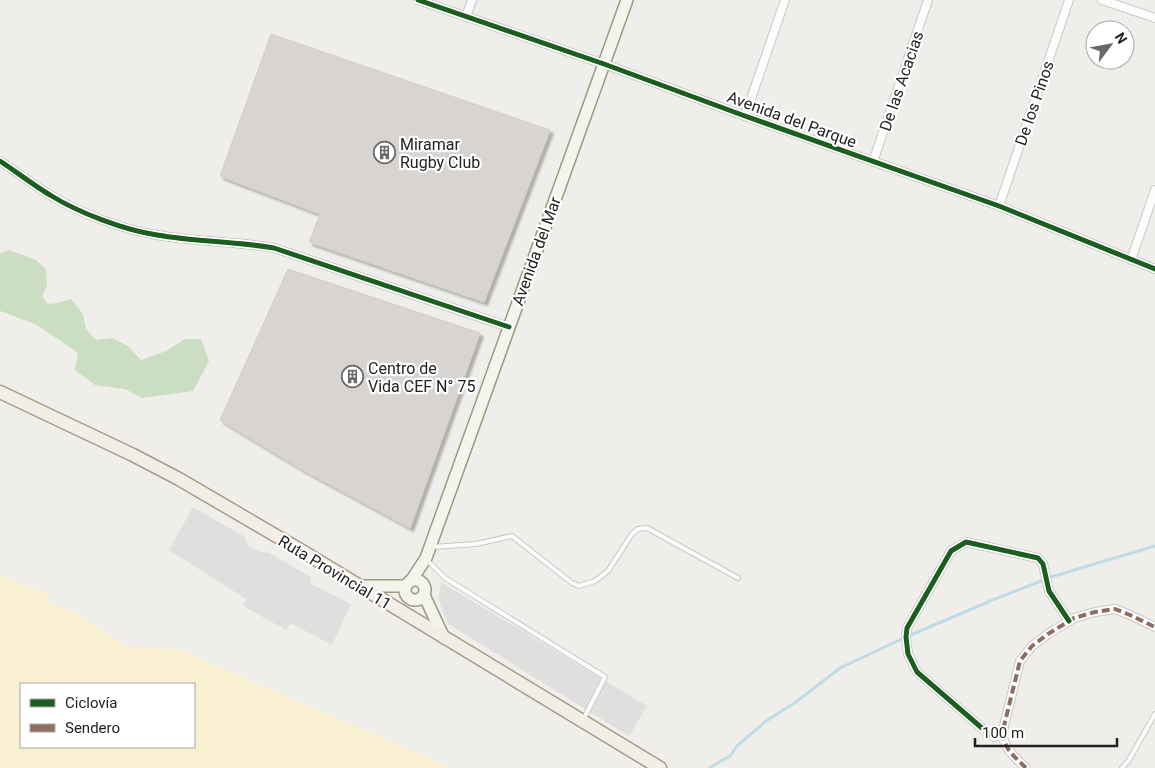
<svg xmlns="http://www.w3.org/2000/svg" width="1155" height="768" font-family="Roboto,sans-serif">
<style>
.forest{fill:#cbdec1}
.sand{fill:#f8f0d0;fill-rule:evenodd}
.parking{fill:#e0dfde}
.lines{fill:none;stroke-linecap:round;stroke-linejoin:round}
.stream{stroke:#bfdbe3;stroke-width:3}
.building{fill:#d7d4d2;stroke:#d3d0cc;filter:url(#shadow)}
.service-casing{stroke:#c9c8c7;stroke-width:6}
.minor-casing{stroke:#c9c8c7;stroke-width:10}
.secondary-casing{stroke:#999a82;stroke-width:14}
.primary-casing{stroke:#a79c86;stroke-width:15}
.service{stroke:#fdfcfc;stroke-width:4}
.minor{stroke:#fdfcfc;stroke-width:8}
.secondary{stroke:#f4f4ed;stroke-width:11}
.primary{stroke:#f3ede7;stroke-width:12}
.quiet{stroke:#8d6e63;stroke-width:4;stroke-dasharray:8 4;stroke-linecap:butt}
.cycleway-casing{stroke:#fff;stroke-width:8}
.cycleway{stroke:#1b5e20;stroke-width:5}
.labels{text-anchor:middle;stroke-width:4.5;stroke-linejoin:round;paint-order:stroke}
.street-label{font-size:16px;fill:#222;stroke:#fff}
.poi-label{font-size:16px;fill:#222;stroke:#fff;text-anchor:start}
</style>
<defs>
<filter id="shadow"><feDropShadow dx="3.5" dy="3.5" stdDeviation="1" flood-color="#0004"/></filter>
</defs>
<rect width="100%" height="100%" fill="#f0eeeb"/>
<polygon class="forest" points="9,250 36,260 46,269 47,285 42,296 48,304 58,303 71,299 83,314 86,329 96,340 112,338 128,346 141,360 166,351 185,339 201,339 209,361 193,391 142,398 125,389 95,385 75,370 78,353 61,341 35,324 0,311 0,254"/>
<path class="sand" d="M0,575L49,595L47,602L73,612L128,647L180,650L452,768H0ZM21,684H194V747H21Z"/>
<g class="parking">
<polygon points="193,507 245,537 247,545 262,553 268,552 310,577 311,584 351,604 332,645 290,623 286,630 243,606 246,599 169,550"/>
<polygon points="441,582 647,706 629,736 448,624 438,599"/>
</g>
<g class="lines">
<g class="stream">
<polyline points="1051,577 1155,546"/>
<polyline points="709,768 730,756 737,746 766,721 796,702 840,668 906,637 995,599 1041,581"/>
</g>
</g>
<g class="building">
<polygon points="271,34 550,130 484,302 309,242 320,214 220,176"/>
<polygon points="288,269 480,333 410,528 301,469 220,420"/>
</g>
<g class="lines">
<defs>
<g id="service">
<polyline points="432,547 476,544 512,536 572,583 579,586 595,581 608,571 632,534 638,529 647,528 738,578"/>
<polyline points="426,559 445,578 605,677 583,720"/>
<polyline points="1122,768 1129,760 1155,714"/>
</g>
<g id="minor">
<polyline points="418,0 604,64 745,116 999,206 1155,269"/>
<polyline points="1102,0 1155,18"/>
<polyline points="466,17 472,0"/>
<polyline points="745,116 785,0"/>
<path d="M0,161C17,172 33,185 50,195C79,213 124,230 157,235C196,242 235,241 274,248L509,327"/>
<polyline points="873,162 928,0"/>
<polyline points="999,206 1069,0"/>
<polyline points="1131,260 1155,190"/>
<polyline points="1002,734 994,737 983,729 917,672 908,654 906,637 907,628 951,551 966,542 1038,558 1043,564 1049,591 1069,621"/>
<path d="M1026,768C1014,756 1006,751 1002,734L1020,661L1032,646L1048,634L1074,618L1095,612L1115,609L1130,615L1155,627"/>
</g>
<g id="secondary">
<circle cx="415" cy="590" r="10"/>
<polyline points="411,581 426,558 627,0"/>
<polyline points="358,586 406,586"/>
<polyline points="424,595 444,638"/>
</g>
<polyline id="primary" points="0,392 133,455 179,479 302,551 660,768"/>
</defs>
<use href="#service" class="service-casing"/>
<use href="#minor" class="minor-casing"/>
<use href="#secondary" class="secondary-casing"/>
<use href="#primary" class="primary-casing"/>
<use href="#service" class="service"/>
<use href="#minor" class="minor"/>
<use href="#secondary" class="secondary"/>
<use href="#primary" class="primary"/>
<path class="quiet" d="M1026,768C1014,756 1006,751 1002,734L1020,661L1032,646L1048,634L1074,618L1095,612L1115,609L1130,615L1155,627"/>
<defs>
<g id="cycleway">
<polyline points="418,0 604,64 745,116 999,206 1155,269"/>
<path d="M0,161C17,172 33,185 50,195C79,213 124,230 157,235C196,242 235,241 274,248L509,327"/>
<polyline points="1002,734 994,737 983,729 917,672 908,654 906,637 907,628 951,551 966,542 1038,558 1043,564 1049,591 1069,621"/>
</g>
</defs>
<use href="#cycleway" class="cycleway-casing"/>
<use href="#cycleway" class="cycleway"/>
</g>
<defs>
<symbol id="building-ring" viewBox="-11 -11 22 22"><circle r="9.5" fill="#fff" stroke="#6a6968" stroke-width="1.5"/><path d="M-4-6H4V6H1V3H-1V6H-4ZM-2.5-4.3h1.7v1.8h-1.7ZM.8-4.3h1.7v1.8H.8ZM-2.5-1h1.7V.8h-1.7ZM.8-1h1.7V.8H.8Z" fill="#6a6968"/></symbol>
</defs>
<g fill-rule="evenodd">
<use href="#building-ring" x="372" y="140" width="25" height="25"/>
<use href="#building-ring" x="340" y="364" width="25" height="25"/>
</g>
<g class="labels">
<g class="street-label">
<text transform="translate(901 81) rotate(-71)" y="6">De las Acacias</text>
<text transform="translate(1034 103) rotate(-71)" y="6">De los Pinos</text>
<text transform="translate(792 119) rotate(20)" y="6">Avenida del Parque</text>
<text transform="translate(536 251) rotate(-70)" y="6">Avenida del Mar</text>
<text transform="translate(335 572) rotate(31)" y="6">Ruta Provincial 11</text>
</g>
<g class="poi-label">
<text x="400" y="150">Miramar<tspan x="400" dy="18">Rugby Club</tspan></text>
<text x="368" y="374">Centro de<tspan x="368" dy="18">Vida CEF N° 75</tspan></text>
</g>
</g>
<rect x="20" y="683" width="175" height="65" fill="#ffffff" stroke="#a7a7a7"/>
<rect x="30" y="699" width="25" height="8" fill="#1b5e20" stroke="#a7a7a7"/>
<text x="65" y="708" font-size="15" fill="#222222">Ciclovía</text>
<rect x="30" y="724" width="25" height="8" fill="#8d6e63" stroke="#a7a7a7"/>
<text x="65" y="733" font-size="15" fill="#222222">Sendero</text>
<g transform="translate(1110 45) rotate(58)"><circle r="24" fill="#ffffff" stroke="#a7a7a7"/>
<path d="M0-4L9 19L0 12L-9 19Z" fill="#6a6968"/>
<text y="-8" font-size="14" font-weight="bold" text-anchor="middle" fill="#222222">N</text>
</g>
<path d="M975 738v8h142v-8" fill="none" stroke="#222222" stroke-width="2.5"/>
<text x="982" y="738" font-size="15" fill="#222222" stroke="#ffffff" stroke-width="4" paint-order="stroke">100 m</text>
</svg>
